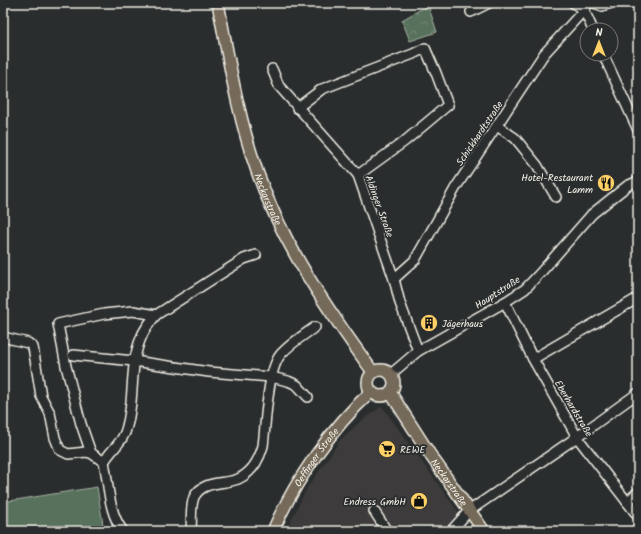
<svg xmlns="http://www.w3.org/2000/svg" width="641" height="534" font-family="Kalam,sans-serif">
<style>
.built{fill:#3e3a3a}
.forest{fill:url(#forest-crowns);stroke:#a6b1a2}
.garden{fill:#59715d;stroke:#a6b1a2}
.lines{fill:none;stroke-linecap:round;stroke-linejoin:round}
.minor-casing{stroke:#f4f1e8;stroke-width:12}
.major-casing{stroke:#f4f1e8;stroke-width:14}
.minor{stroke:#2a2d2e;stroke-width:9}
.major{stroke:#746a5a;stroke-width:11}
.labels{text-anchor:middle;stroke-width:3.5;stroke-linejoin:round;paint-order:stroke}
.street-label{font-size:10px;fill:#f4f1e8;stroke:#2a2d2e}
.poi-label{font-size:10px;fill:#f4f1e8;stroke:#2a2d2e;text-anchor:end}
</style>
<defs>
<pattern id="forest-crowns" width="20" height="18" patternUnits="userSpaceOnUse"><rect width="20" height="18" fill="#59715d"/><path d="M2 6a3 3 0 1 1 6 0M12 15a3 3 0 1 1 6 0" fill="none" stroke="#718674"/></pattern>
</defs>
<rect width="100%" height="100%" fill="#2a2d2e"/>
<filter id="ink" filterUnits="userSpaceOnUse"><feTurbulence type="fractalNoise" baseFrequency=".025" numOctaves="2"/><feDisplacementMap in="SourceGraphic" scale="8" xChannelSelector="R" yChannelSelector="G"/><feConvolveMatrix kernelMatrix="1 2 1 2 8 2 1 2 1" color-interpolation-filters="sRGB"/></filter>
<g filter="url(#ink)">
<polygon class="built" points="382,406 466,523 458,531 286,531 307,488 341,439 360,422"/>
<polygon class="forest" points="428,5 437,32 410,41 402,20"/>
<polygon class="garden" points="97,487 104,531 3,531 3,502"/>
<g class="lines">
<defs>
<g id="minor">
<polyline points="573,3 584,10 593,30"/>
<polyline points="594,3 602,6 611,3"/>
<polyline points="471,12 489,3"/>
<polyline points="603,54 638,130"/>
<polyline points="272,69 279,86 358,175 394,279 400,303 418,351"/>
<polyline points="297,108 322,89 413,54 425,48 436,73 448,105 405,141 358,175"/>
<polyline points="497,126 515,138 537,165 556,197"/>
<polyline points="394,279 415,260 456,187 544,54 584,10 588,3"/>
<polyline points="505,302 533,359 577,437 638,516"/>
<path d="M3,337L28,343L33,347L41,396L50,413L55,438L60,450L68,454L86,452L91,453L104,462C109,485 108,512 123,531"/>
<polyline points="73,355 134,361 209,372 271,377 288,381 297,385 308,397"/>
<polyline points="533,359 638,298"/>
<polyline points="391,374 418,351 505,302 525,289 542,271 592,214 627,186 638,181"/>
<polyline points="91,453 81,424 66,366 58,324 104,314 133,311 156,315"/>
<path d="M104,462C111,449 124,442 127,426C135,398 129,366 141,338C144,329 150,322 156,315L244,259L256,255"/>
<polyline points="627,502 638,492"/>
<polyline points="374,511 387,531"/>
<path d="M191,531C192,521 190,507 194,497C203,480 223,485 238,479C252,473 259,460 263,446C266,423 267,370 281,354C291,343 304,335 315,327"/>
<polyline points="451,531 469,511 577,437 638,393"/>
</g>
<g id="major">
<path id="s1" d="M218,3C229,61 238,118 258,174C284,247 328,310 373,372"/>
<circle cx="381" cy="383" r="13"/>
<path id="s2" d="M390,392L431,456L484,531"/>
<path id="s3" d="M273,531C294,482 332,427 371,392"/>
</g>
</defs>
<use href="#minor" class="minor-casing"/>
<use href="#major" class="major-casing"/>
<use href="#minor" class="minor"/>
<use href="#major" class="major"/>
</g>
</g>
<defs>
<symbol id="restaurant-disc" viewBox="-11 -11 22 22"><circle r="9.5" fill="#ffd166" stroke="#2a2d2e"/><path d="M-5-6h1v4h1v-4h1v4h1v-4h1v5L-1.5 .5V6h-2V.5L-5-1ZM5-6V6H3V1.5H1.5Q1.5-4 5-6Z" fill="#111"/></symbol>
<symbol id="building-disc" viewBox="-11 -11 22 22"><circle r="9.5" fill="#ffd166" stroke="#2a2d2e"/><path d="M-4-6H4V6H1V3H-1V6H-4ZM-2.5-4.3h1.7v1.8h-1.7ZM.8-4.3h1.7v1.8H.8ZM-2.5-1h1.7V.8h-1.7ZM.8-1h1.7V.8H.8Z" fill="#111"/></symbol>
<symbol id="supermarket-disc" viewBox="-11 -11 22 22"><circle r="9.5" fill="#ffd166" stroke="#2a2d2e"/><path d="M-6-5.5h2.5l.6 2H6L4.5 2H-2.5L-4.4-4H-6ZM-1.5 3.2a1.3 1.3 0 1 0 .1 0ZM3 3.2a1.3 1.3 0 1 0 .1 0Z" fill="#111"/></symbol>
<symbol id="shop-disc" viewBox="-11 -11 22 22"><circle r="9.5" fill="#ffd166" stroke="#2a2d2e"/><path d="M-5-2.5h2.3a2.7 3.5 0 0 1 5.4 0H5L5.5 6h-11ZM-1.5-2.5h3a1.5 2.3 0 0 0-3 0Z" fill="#111"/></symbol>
</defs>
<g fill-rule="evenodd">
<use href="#restaurant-disc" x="596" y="173" width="20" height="20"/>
<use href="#building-disc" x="419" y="313" width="20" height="20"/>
<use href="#supermarket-disc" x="377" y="439" width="20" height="20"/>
<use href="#shop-disc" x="409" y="491" width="20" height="20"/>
</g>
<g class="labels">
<g class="street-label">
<text transform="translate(479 133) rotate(-56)" y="4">Schickhardtstraße</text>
<text dy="4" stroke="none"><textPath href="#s1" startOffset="203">Neckarstraße</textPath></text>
<text transform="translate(380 206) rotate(70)" y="4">Aldinger Straße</text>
<text transform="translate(497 292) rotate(-33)" y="4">Hauptstraße</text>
<text transform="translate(574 408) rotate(59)" y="4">Eberhardstraße</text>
<text dy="4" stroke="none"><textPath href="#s3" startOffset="86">Oeffinger Straße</textPath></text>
<text dy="4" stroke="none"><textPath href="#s2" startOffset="108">Neckarstraße</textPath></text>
</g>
<g class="poi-label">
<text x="593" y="181">Hotel-Restaurant<tspan x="593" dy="12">Lamm</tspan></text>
<text x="442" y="327" text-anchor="start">Jägerhaus</text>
<text x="400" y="453" text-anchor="start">REWE</text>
<text x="406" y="505">Endress GmbH</text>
</g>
</g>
<rect width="641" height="534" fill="none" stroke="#2a2d2e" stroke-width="16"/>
<rect x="8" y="8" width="625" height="518" fill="none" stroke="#f4f1e8" stroke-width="1.5" filter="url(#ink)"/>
<g transform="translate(599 42)"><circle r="19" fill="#2a2d2e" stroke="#7b7b78"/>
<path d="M0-3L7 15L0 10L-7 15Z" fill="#ffd166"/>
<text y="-6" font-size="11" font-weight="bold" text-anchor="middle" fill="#f4f1e8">N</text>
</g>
</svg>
